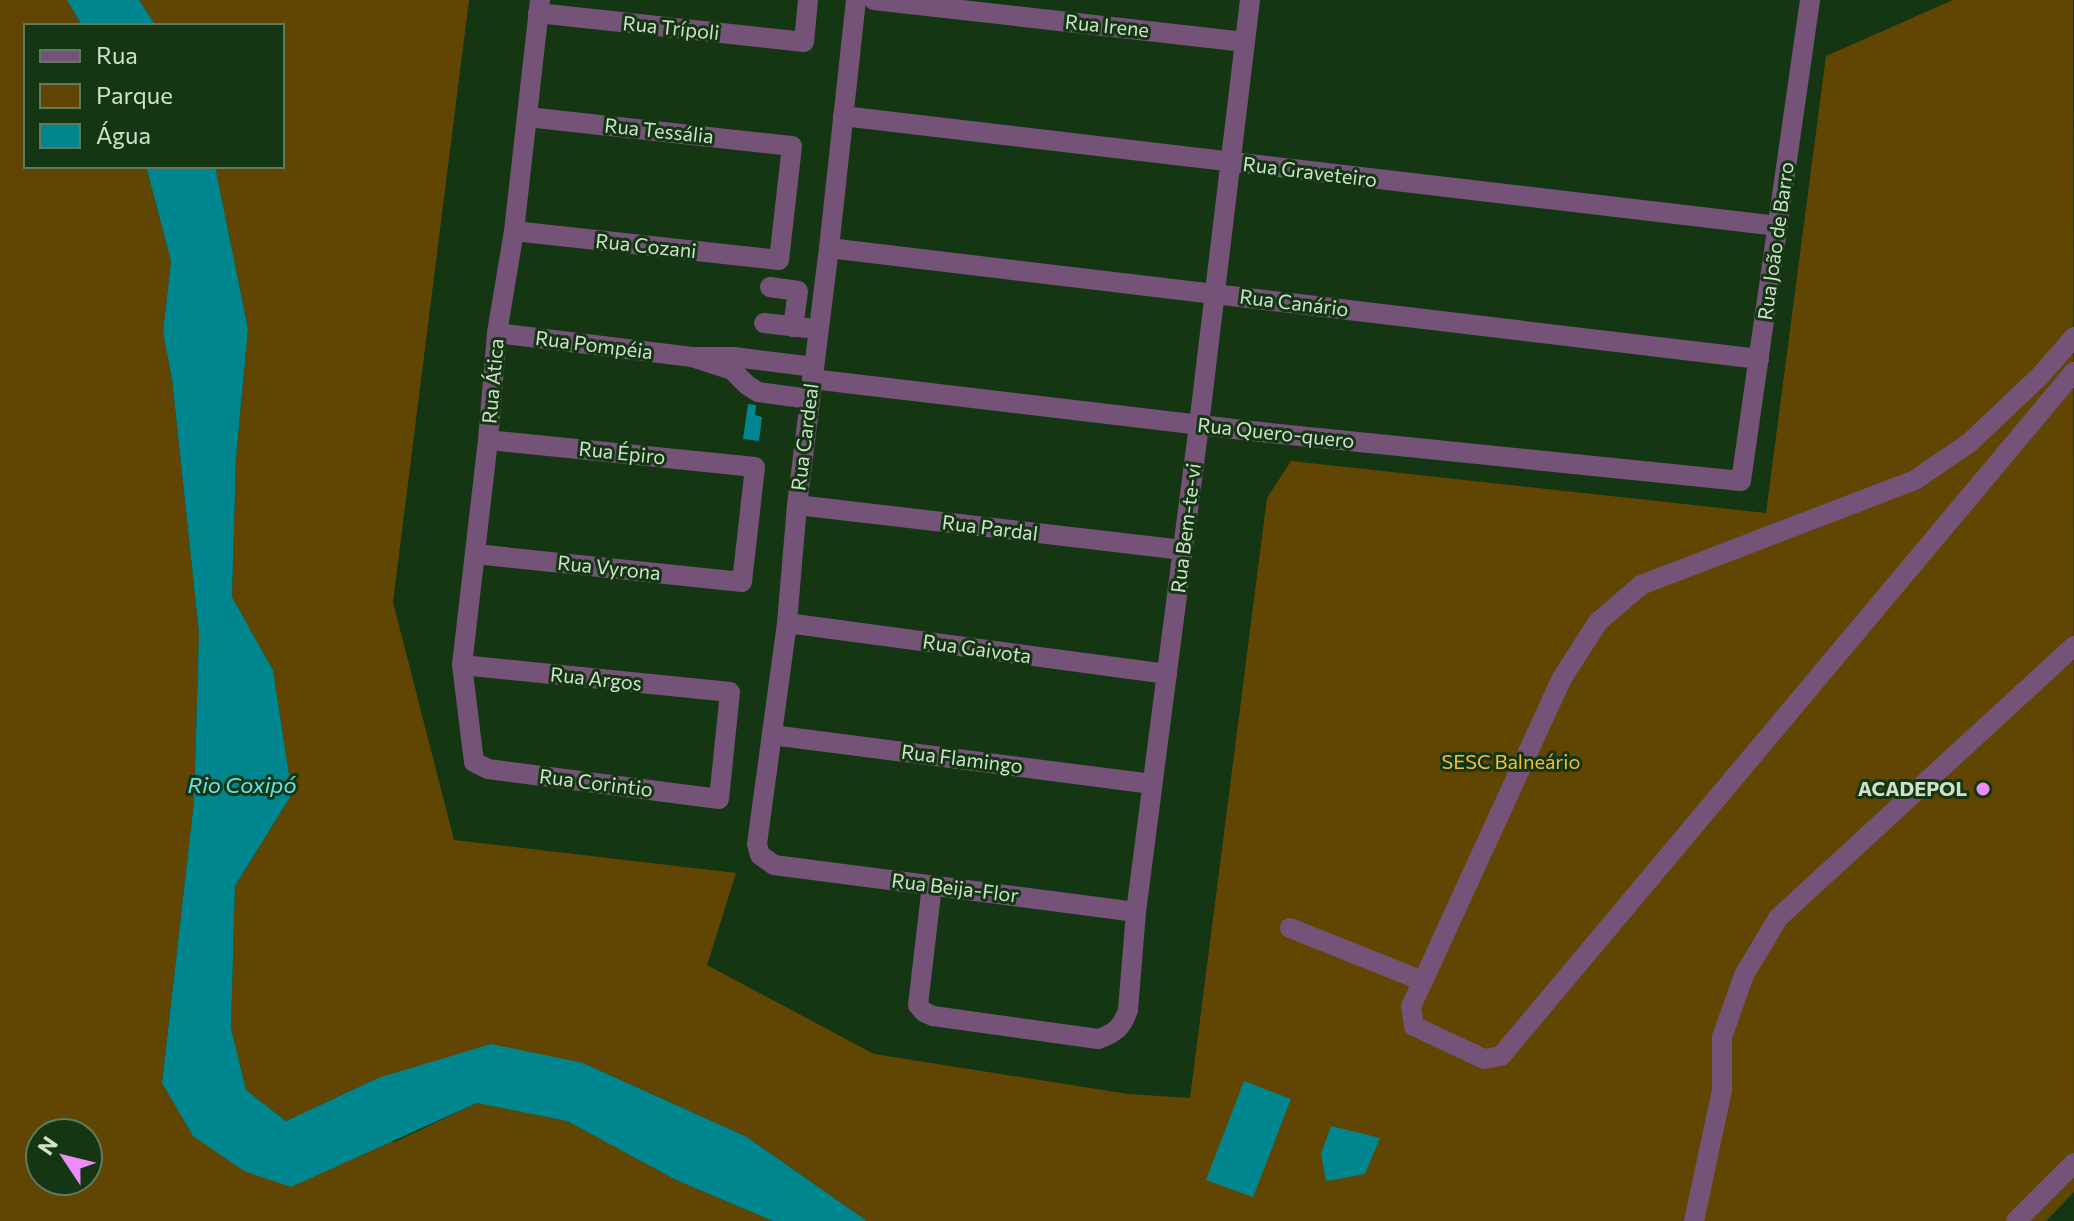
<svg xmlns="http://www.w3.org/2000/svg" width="2074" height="1221" font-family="Commissioner,sans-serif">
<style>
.green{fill:#614603;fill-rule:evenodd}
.water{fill:#00868f}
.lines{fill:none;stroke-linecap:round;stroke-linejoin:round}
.minor{stroke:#755379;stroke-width:20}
.poi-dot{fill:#ed8cf9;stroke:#153613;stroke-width:3}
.labels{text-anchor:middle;stroke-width:6;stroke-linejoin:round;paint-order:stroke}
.street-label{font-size:20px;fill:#cde1cb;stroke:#153613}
.park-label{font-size:20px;fill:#f6bc39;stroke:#153613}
.poi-label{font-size:20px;font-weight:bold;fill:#cde1cb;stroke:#153613;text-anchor:end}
.water-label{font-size:22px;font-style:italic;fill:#62e5f0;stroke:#153613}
</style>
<rect width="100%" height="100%" fill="#153613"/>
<g class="green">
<path d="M0,0H67L82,26H26V166H146L171,261L163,332L172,379L199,633L194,801L162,1083L193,1136L395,1142L477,1103L567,1121L676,1180L773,1221H0ZM40,1133H88V1181H40Z"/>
<polygon points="139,0 469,0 393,602 454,840 736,873 707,965 874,1054 1128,1094 1190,1098 1267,498 1291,461 1766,513 1826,56 1953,0 2073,0 2074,1192 2046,1221 867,1221 747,1137 583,1063 378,1078 286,1121 246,1090 231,1028 235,886 292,794 273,670 232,597 236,458 248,329 215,166 282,166 282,26 156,26"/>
</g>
<g class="water">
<polygon points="67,0 139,0 156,26 82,26"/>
<polygon points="146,166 215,166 248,329 236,458 232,597 273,670 292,794 235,886 231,1028 246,1090 286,1121 378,1078 491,1044 583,1063 747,1137 867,1221 773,1221 676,1180 567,1121 477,1103 291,1187 244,1171 193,1136 162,1083 194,801 199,633 172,379 163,332 171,261"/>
<polygon points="748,404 756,405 755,415 762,417 759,441 743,439"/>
<polygon points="1244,1081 1291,1099 1253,1197 1206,1180"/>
<polygon points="1331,1126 1380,1138 1365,1174 1326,1181 1321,1154"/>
</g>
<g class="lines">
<g class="minor">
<polyline points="856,0 829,248 797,505 787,623 757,844 760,855 774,865 1136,912"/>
<polyline points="874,0 1245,42"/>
<polyline points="538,13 804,42 808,0"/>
<polyline points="843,116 1778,226"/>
<polyline points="514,231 779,260 792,146 527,117"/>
<polyline points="829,248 1759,359"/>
<polyline points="770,287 798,291 793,327"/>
<polyline points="764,323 807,328"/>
<polyline points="497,333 692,357"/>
<polyline points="2074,337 2040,376 1969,443 1915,480 1641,585 1598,622 1562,678 1423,981 1411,1006 1414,1026 1484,1059 1501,1056 2074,372"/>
<polyline points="812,379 1251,431 1741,481 1810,0"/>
<polyline points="810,399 758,392 747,385 732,370 692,357 734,357 814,367"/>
<polyline points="797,505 1183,550"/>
<polyline points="475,554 742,582 755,467 488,440"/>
<polyline points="787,623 1167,674"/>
<polyline points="462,665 730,692 719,799 488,769 474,762 462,665 488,440 497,333 514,231 540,0"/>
<polyline points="772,735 1152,784"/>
<path d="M932,885L918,1005L924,1012L933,1016L1098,1039C1116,1033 1122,1027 1128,1010L1136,912L1199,425L1250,0"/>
<polyline points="1290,928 1423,981"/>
<polyline points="1694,1221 1722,1090 1722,1037 1744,975 1778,918 2074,646"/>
<polyline points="2016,1221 2074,1163"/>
</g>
</g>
<circle class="poi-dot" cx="1983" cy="789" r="8"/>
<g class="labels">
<g class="street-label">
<text transform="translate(1107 26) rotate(6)" y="7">Rua Irene</text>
<text transform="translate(671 28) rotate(6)" y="7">Rua Trípoli</text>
<text transform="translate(659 131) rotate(6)" y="7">Rua Tessália</text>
<text transform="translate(1310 172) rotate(7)" y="7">Rua Graveteiro</text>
<text transform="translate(1776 241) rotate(-82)" y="7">Rua João de Barro</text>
<text transform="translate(646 246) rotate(6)" y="7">Rua Cozani</text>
<text transform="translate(1294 303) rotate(7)" y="7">Rua Canário</text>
<text transform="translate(594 345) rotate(7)" y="7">Rua Pompéia</text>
<text transform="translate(493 381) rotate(-85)" y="7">Rua Ática</text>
<text transform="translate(1276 433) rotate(6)" y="7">Rua Quero-quero</text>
<text transform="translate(805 437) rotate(-83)" y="7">Rua Cardeal</text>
<text transform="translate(622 453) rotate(6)" y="7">Rua Épiro</text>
<text transform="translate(990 528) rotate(7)" y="7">Rua Pardal</text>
<text transform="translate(1186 528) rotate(-83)" y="7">Rua Bem-te-vi</text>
<text transform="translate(609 568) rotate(6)" y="7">Rua Vyrona</text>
<text transform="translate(977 649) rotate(8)" y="7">Rua Gaivota</text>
<text transform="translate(596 679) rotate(6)" y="7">Rua Argos</text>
<text transform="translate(962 759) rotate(7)" y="7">Rua Flamingo</text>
<text transform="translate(596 783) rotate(7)" y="7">Rua Corintio</text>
<text transform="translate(955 888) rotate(7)" y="7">Rua Beija-Flor</text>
</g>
<g class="park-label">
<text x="1511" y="769">SESC Balneário</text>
</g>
<g class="poi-label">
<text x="1967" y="796">ACADEPOL</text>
</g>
<g class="water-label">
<text x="242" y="793">Rio Coxipó</text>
</g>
</g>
<rect x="24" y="24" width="260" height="144" fill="#153613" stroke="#5f7a5d" stroke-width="2"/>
<rect x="40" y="50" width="40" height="12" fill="#755379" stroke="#5f7a5d" stroke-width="2"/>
<text x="96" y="64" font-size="24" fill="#cde1cb">Rua</text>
<rect x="40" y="84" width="40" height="24" fill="#614603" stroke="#5f7a5d" stroke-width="2"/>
<text x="96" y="104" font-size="24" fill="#cde1cb">Parque</text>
<rect x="40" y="124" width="40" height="24" fill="#00868f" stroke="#5f7a5d" stroke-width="2"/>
<text x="96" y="144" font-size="24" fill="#cde1cb">Água</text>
<g transform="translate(64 1157) rotate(305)"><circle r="38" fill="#153613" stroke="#5f7a5d" stroke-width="2"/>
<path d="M0-6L14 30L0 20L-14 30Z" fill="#ed8cf9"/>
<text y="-12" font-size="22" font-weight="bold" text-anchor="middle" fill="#cde1cb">N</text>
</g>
</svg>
